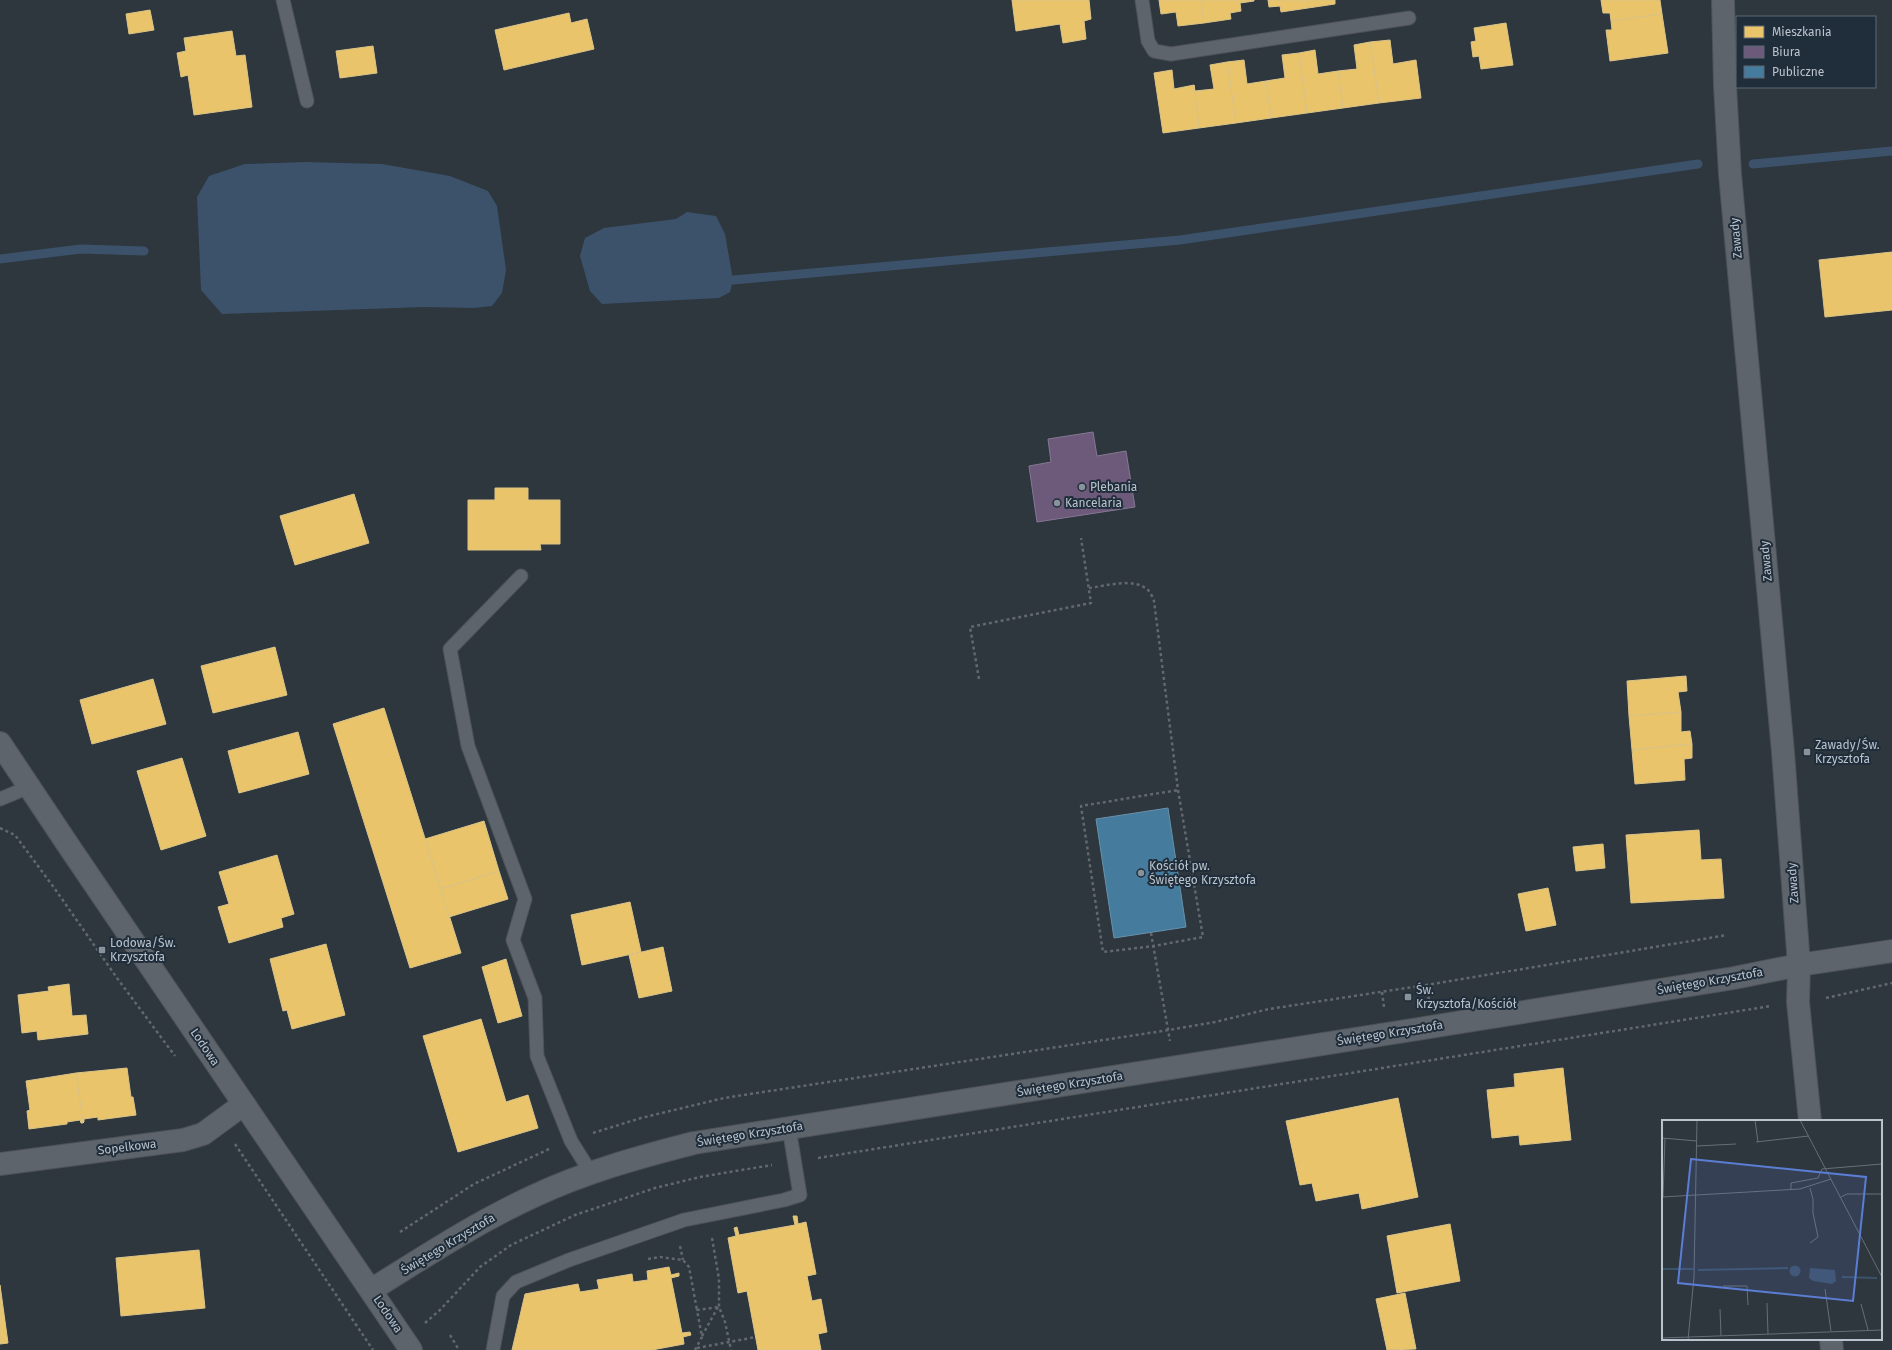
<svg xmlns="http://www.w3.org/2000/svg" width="1892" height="1350" font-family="'Fira Sans',sans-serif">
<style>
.water{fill:#3c526a}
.homes{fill:#e9c46a;stroke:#dbc488}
.offices{fill:#6d597a;stroke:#847993}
.public{fill:#457b9d;stroke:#6891ab}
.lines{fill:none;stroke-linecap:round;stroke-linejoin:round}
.stream{stroke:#3c526a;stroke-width:9}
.service-casing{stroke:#4c5258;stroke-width:15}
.minor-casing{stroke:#4c5258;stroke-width:24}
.tertiary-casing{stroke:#4c5258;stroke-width:24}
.path{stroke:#61686e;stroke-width:2.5;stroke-dasharray:3 3;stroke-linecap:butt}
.service{stroke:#5e646b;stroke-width:13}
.minor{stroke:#5e646b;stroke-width:22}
.tertiary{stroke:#5e646b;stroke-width:22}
.poi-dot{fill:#88929b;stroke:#202d3a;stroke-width:1.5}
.labels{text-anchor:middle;stroke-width:4;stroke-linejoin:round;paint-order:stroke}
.street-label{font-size:12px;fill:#b9c3cd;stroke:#202d3a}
.poi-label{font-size:12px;fill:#b9c3cd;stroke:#202d3a;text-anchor:start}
.inset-river{fill:none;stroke:#3c526a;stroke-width:2}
.inset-road{fill:none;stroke:#666e77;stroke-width:1}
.view{fill:#5b7dd4;fill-opacity:0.15;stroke:#5b7dd4;stroke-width:2}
.inset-edge{fill:none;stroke:#b9c3cd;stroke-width:2}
</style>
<rect width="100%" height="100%" fill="#2e363e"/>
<g class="water">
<polygon points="305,162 382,164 450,176 488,191 497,206 506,270 502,293 492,306 474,308 425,307 222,314 201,290 197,197 209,176 245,164"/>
<polygon points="687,212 716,216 725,234 733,280 730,292 719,298 602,304 590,291 580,256 585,238 604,228 676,219"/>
</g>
<g class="homes">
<polygon points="1012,0 1089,0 1091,19 1084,21 1086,39 1063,43 1060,24 1016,31"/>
<polygon points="1159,0 1201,0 1204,23 1178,26 1176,12 1161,14"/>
<polygon points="1201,0 1254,0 1254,1 1240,3 1241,11 1230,13 1231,19 1204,23"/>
<polygon points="1268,0 1307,0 1308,8 1281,12 1280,6 1269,7"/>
<polygon points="1307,0 1335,0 1335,4 1308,8"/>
<polygon points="1601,0 1660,0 1662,14 1611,21 1610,13 1603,13"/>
<polygon points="150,10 154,30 129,34 126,14"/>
<polygon points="569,13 571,23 587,19 594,49 504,70 495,30"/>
<polygon points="1662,14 1668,53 1610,61 1606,30 1612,30 1611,21"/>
<polygon points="1506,23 1513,65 1481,69 1479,56 1473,57 1471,42 1476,41 1474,28"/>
<polygon points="232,31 236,56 245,55 252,107 194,115 188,75 181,77 177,53 186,51 184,38"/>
<polygon points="1390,40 1393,64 1416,60 1421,98 1379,103 1370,42"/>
<polygon points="1370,42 1379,103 1343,108 1338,71 1357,69 1354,45"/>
<polygon points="373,46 377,73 340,78 336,51"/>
<polygon points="1315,50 1318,74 1338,71 1343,108 1307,113 1299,53"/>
<polygon points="1299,53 1307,113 1271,118 1266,81 1285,78 1282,55"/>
<polygon points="1244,60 1247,84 1266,81 1271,118 1236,123 1227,62"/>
<polygon points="1227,62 1236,123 1199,128 1194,85 1195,91 1214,89 1210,65"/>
<polygon points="1172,70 1174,89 1194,85 1199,128 1163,133 1154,73"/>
<polygon points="1892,252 1892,310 1825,317 1819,260"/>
<polygon points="495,488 528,488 528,500 560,500 560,544 540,544 541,550 468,550 468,500 495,500"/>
<polygon points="354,494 369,543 295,565 280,516"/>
<polygon points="275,647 287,695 213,713 201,666"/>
<polygon points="1686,676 1687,691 1678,692 1681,712 1629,716 1627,681"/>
<polygon points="153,679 166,724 92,744 80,700"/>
<polygon points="384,708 461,953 410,968 333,724"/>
<polygon points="1681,712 1681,732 1690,731 1692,744 1632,750 1629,716"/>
<polygon points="298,732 309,774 239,793 228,751"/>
<polygon points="1692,744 1692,758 1684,759 1685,780 1635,784 1632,750"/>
<polygon points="182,758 206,836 161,850 137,771"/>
<polygon points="484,821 499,871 441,889 425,839"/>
<polygon points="1699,830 1701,860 1721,859 1724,898 1631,903 1626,835"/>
<polygon points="1603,844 1605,868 1576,871 1573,847"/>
<polygon points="277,855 294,914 281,918 283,927 229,943 218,907 229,904 219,872"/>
<polygon points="499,871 508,899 449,917 441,889"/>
<polygon points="1548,888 1556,925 1526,931 1518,894"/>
<polygon points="630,902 641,952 582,965 571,915"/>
<polygon points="326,944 345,1015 292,1029 287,1010 283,1011 270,959"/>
<polygon points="663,947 672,991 639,998 629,955"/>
<polygon points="506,959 522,1016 498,1023 482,967"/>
<polygon points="69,984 72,1016 86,1015 88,1034 38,1040 37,1031 22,1033 18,995 49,991 48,987"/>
<polygon points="481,1019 506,1102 528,1095 538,1128 458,1152 423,1036"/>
<polygon points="127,1068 131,1097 133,1097 136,1115 98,1120 98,1117 84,1119 84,1122 83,1123 76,1073"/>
<polygon points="1563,1068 1571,1140 1520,1145 1519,1135 1492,1138 1487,1090 1515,1087 1514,1074"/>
<polygon points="76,1073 83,1123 81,1123 80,1120 67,1122 67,1124 29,1129 27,1111 30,1110 26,1081"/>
<polygon points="1398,1098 1418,1197 1362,1209 1359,1193 1316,1201 1312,1183 1300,1185 1286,1121"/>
<polygon points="793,1216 797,1216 798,1224 806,1222 816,1274 807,1276 812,1301 821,1299 827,1332 818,1334 821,1350 758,1350 747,1291 738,1293 728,1238 736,1236 734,1228 737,1227 739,1235 795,1225"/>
<polygon points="1450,1224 1460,1281 1397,1293 1387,1236"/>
<polygon points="199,1250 205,1308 121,1316 116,1258"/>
<polygon points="669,1267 671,1275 679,1273 679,1276 671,1278 682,1333 690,1332 691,1335 683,1337 684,1344 652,1350 512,1350 525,1294 578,1284 580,1292 599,1289 597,1280 632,1274 633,1282 648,1280 647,1271"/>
<polygon points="0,1285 8,1343 0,1344"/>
<polygon points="1405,1293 1416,1349 1387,1350 1376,1299"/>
</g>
<polygon class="offices" points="1093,432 1097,456 1126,451 1135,507 1037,522 1029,466 1051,462 1048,439"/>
<polygon class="public" points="1168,808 1186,927 1114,938 1096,819"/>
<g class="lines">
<g class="stream">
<polyline points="1753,164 1892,151"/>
<polyline points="0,259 81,249 144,251"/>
<polyline points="733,280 1180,240 1698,164"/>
</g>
<defs>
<g id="service">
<polyline points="283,0 307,101"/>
<polyline points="1142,0 1148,41 1154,51 1171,54 1409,18"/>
<polyline points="521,576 450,649 468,746 525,899 513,940 535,998 537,1056 571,1141 591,1173"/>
<polyline points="0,799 29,787"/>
<polyline points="493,1350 503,1296 516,1282 569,1260 684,1220 784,1200 800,1195 789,1128"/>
</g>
<g id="minor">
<polyline points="1723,0 1725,86 1730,174 1783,752 1799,965 1798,1002 1810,1121"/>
<polyline points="0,1164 183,1140 203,1134 244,1104"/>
<path d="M371,1290C424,1257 477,1222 534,1196C585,1172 639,1157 694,1143L1418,1029L1734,978L1799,965L1892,951"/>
<polyline points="1831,1339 1832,1350"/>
</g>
<polyline id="tertiary" points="0,743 70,848 411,1350"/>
</defs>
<use href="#service" class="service-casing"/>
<use href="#minor" class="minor-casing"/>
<use href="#tertiary" class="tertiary-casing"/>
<g class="path">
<path d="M1089,588C1106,586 1134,577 1148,590C1151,593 1153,598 1154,601L1178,790"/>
<polyline points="979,679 970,627 1091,603 1081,538"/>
<polygon points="1178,790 1203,937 1154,946 1103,952 1081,806"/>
<polyline points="0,828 15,835 55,889 117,978 175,1056"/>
<polyline points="1151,933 1170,1041"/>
<polyline points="1426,985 1429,1000"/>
<polyline points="1382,992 1384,1007"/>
<polyline points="1826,998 1892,983"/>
<polyline points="593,1133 641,1118 724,1098 1169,1030 1215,1022 1269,1009 1426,985 1727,935"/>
<polyline points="235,1144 373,1350"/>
<polyline points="818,1158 1771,1006"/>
<polyline points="400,1232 474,1184 549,1149"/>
<polyline points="712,1238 719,1279 719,1307 725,1322 731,1350"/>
<polyline points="680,1246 683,1260"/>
<polyline points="648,1259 660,1257 683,1260 689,1267 697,1310"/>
<polyline points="425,1323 440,1310 480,1267 511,1245 575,1215 655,1188 700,1177 772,1165"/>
<polyline points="450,1335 459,1350"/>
<polyline points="702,1336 718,1307"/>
<polyline points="697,1348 756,1337"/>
<polyline points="695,1350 702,1337 697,1310 719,1307"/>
</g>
<use href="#service" class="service"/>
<use href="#minor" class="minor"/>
<use href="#tertiary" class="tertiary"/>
</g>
<g class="poi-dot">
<circle cx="1082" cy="487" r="4"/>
<circle cx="1057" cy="503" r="4"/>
<rect x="1803" y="748" width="8" height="8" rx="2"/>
<circle cx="1141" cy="873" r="4"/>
<rect x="98" y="946" width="8" height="8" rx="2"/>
<rect x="1404" y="993" width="8" height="8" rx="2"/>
</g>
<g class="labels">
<g class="street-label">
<text transform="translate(1736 238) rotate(-95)" y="4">Zawady</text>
<text transform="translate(1766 561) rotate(-95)" y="4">Zawady</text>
<text transform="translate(1793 883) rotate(-94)" y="4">Zawady</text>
<text transform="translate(1710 981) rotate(-10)" y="4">Świętego Krzysztofa</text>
<text transform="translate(1390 1033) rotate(-9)" y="4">Świętego Krzysztofa</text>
<text transform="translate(205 1047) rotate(56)" y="4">Lodowa</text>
<text transform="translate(1070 1084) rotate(-9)" y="4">Świętego Krzysztofa</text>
<text transform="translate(750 1134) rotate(-9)" y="4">Świętego Krzysztofa</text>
<text transform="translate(127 1147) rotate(-7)" y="4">Sopelkowa</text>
<text transform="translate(448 1244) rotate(-31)" y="4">Świętego Krzysztofa</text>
<text transform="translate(388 1314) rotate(56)" y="4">Lodowa</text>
</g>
<g class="poi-label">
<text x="1090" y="491">Plebania</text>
<text x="1065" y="507">Kancelaria</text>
<text x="1815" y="749">Zawady/Św.<tspan x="1815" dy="14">Krzysztofa</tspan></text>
<text x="1149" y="870">Kościół pw.<tspan x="1149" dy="14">Świętego Krzysztofa</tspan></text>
<text x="110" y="947">Lodowa/Św.<tspan x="110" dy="14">Krzysztofa</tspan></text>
<text x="1416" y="994">Św.<tspan x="1416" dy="14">Krzysztofa/Kościół</tspan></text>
</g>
</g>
<g transform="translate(1662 1120)">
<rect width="220" height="220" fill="#2e363e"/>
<path d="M127.5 151a5.5 5.5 0 1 1 11 0a5.5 5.5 0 1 1-11 0ZM148,148L173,150L174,161L170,164L151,161L147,158Z" fill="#3c526a"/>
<path class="inset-river" d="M0,149H31M36,150L126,148M180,157L215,158"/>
<path class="inset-road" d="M93,0L96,22M138,0L220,157M0,18L35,21M94,22L147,16M35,26L74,24M148,68L151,79V93L156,117L148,123M129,70V63L156,58L160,49L220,44M0,77L138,69L169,59M1,77L3,18M179,77L185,74H220M61,166H85L86,185M163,169L169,211M105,183L106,214M199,184L206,210M58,189L59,216M0,218L220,210M26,220L32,157L35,0"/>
<path class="view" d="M29,39L204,57L191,181L16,163Z"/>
<rect width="220" height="220" class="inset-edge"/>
</g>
<rect x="1736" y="16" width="140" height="72" fill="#202d3a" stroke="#5d6975"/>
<rect x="1744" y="26" width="20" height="12" fill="#e9c46a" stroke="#5d6975"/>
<text x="1772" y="36" font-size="12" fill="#b9c3cd">Mieszkania</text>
<rect x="1744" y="46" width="20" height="12" fill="#6d597a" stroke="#5d6975"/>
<text x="1772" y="56" font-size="12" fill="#b9c3cd">Biura</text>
<rect x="1744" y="66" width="20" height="12" fill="#457b9d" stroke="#5d6975"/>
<text x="1772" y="76" font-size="12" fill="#b9c3cd">Publiczne</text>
</svg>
